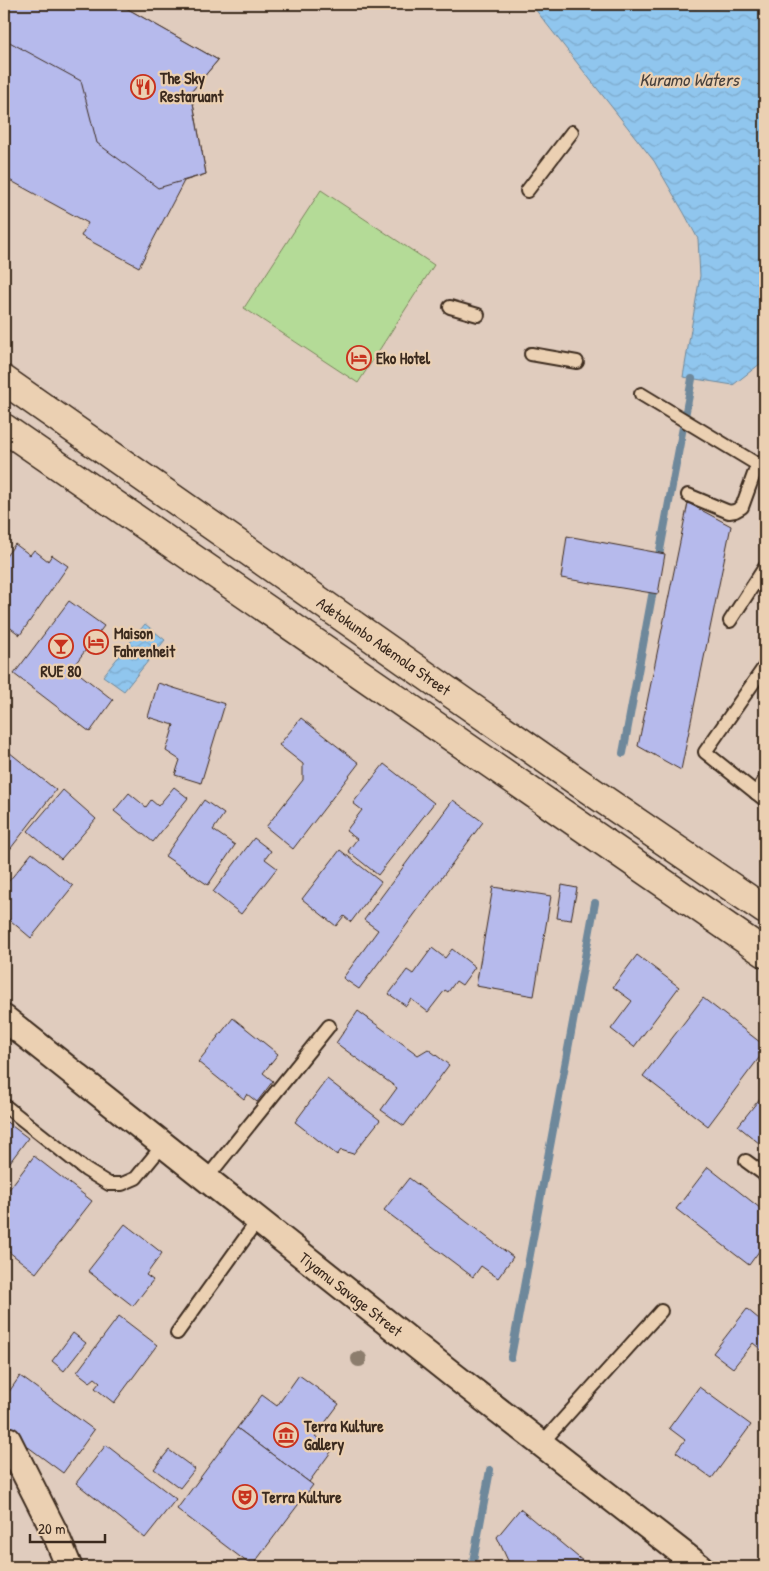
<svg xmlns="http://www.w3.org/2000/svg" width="769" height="1571" font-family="'Patrick Hand',sans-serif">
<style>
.garden{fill:#b4db97;stroke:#78825a}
.water{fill:url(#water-waves);stroke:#6e889b}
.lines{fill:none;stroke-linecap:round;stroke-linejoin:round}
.stream{stroke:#6e889b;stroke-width:8}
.building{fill:#b6baec;stroke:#3b2a1e}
.lane-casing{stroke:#3b2a1e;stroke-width:16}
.street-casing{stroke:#3b2a1e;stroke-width:29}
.secondary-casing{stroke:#3b2a1e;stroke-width:31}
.lane{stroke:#ebd0b2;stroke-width:12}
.street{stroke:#ebd0b2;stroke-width:25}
.secondary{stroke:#ebd0b2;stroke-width:28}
.tree{fill:#8c7d6d}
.labels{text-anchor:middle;stroke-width:4.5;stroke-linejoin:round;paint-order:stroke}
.poi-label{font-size:16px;font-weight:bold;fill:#3b2a1e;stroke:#ebd0b2;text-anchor:start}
.street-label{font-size:16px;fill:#3b2a1e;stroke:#ebd0b2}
.water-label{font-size:18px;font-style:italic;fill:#48413d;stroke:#ebd0b2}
</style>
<defs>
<pattern id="water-waves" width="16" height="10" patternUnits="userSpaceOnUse" patternTransform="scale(1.25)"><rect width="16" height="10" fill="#90c6ee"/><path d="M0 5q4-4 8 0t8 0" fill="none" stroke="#7daacc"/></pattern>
</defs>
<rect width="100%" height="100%" fill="#e0ccbe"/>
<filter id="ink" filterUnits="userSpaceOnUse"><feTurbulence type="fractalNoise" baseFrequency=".02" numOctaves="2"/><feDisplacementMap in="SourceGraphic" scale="10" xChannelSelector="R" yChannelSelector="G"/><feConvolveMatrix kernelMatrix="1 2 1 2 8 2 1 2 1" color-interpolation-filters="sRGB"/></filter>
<g filter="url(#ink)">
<polygon class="garden" points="321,190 434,265 358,383 244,308"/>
<g class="water">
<polygon points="531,4 765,4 765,360 733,385 683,377 700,276 698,239 684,213 654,161"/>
<polygon points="145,624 165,640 124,691 103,676"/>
</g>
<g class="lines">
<g class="stream">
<polyline points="658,561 692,379"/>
<polyline points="623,753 654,585"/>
<polyline points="511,1357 595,903"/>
<polyline points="472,1567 490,1470"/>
</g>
</g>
<g class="building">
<polygon points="4,4 119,4 218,60 191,92 206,174 184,181 139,267 81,236 88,223 4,177 4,142 6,138 4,137"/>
<polygon points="4,4 119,4 218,60 191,92 206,174 158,188 97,143 81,81 4,39"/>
<polygon points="688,503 731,526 681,770 638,746"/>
<polygon points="567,536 665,554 658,594 561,578"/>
<polygon points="15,544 30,555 34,550 48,561 52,555 68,566 20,635 4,623 4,559"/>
<polygon points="69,601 104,626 72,668 113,700 90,732 14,674"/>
<polygon points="158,683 225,704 201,783 175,775 180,760 166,751 174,725 148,717"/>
<polygon points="301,718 359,763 293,849 266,827 303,780 303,764 279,745"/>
<polygon points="4,748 56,790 4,857"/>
<polygon points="384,764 434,803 378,875 348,851 357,839 346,831 362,810 353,803"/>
<polygon points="174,787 188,798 153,842 114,811 129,793 146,807 151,800 158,806"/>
<polygon points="63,790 96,819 61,859 28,831"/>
<polygon points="204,800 224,814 213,830 235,845 208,885 165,856"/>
<polygon points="453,800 483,822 359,989 343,978 378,930 364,920"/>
<polygon points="254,838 271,851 265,859 277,868 241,914 213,892"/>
<polygon points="340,850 381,882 351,922 344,916 336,926 302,899"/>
<polygon points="32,853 73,886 31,938 4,915 4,887"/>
<polygon points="562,885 577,888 571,920 557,918"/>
<polygon points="493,887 551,896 534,996 476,986"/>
<polygon points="432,948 445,958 452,949 475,967 462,985 456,981 448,992 445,990 428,1012 411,999 406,1006 389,994 407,970 413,974"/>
<polygon points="637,955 679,987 634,1047 611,1029 632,1001 613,987"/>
<polygon points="703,998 765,1046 765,1050 708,1126 643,1076"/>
<polygon points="358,1011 418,1055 428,1049 449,1065 404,1126 381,1110 397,1088 336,1043"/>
<polygon points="233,1018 278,1054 263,1073 273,1081 257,1102 247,1094 244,1099 198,1062"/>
<polygon points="327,1079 380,1120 353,1154 341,1150 337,1155 295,1122"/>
<polygon points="765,1092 765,1148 738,1126"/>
<polygon points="4,1120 28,1138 4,1170"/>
<polygon points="34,1156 92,1201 36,1273 4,1248 4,1196"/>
<polygon points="708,1167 765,1212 765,1243 749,1265 676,1209"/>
<polygon points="409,1178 513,1257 498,1278 481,1266 473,1277 384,1210"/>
<polygon points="125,1224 162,1253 146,1275 153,1280 133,1306 88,1271"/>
<polygon points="747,1309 765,1324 765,1353 753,1343 733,1368 713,1353"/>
<polygon points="119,1316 157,1345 114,1403 95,1388 100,1382 95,1378 90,1382 77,1372"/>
<polygon points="73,1333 86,1343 64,1371 52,1361"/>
<polygon points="299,1375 339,1404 315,1436 333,1449 309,1482 237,1428 262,1395 277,1406"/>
<polygon points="20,1376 94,1430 63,1473 4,1429 4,1399"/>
<polygon points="699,1387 751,1425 712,1478 676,1452 685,1440 669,1428"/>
<polygon points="237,1428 313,1485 252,1566 177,1509"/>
<polygon points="106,1445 176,1499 145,1538 76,1483"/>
<polygon points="169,1450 195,1469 180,1488 154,1469"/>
<polygon points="520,1509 590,1567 508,1567 510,1565 497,1537"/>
</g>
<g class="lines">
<defs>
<g id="lane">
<polyline points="527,191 572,132"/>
<polyline points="450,307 478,315"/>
<polyline points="531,354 577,362"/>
<polyline points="641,394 765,469"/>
<polyline points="688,495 729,512 735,511 742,507 758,463"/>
<polyline points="730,621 765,567"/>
<polyline points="765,666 705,752 765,800"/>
<polyline points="756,793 765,779"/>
<polyline points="4,1105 86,1170 109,1184 122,1184 136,1178 163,1145"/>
<polyline points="746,1161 765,1175"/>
<polyline points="206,1179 329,1026"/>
<polyline points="177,1333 258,1220"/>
<polyline points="541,1444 661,1311"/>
</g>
<g id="street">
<polyline points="4,1018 453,1375 700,1567"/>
<polyline points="8,1440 55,1533 69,1567"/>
</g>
<g id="secondary">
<polyline points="4,380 578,782 765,910"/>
<polyline points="4,428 765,953"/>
</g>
</defs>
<use href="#lane" class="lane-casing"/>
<use href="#street" class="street-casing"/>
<use href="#secondary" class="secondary-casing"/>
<use href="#lane" class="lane"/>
<use href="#street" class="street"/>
<use href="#secondary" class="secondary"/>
</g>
<circle class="tree" cx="359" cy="1359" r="8"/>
</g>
<defs>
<symbol id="restaurant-ring" viewBox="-11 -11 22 22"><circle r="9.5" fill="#ebd0b2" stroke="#c8321e" stroke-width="1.5"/><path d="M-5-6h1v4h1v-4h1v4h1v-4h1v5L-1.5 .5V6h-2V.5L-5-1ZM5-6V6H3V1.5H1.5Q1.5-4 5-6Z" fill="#c8321e"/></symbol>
<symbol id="hotel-ring" viewBox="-11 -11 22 22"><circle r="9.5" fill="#ebd0b2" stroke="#c8321e" stroke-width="1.5"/><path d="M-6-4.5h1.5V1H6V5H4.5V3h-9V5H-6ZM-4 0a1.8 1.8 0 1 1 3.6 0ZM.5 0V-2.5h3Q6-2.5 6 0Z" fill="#c8321e"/></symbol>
<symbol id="bar-ring" viewBox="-11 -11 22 22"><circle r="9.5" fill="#ebd0b2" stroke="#c8321e" stroke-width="1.5"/><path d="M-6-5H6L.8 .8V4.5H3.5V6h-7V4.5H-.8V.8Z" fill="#c8321e"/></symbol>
<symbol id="museum-ring" viewBox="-11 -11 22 22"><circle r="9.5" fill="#ebd0b2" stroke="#c8321e" stroke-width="1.5"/><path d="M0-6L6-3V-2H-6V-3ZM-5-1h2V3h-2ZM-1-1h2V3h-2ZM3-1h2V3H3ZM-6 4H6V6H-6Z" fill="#c8321e"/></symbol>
<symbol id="theatre-ring" viewBox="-11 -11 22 22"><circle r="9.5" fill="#ebd0b2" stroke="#c8321e" stroke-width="1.5"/><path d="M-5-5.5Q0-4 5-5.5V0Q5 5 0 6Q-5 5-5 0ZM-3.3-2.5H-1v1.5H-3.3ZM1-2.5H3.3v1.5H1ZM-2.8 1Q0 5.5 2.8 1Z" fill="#c8321e"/></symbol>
</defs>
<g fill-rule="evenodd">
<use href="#restaurant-ring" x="129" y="73" width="28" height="28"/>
<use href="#hotel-ring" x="345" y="344" width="28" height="28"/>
<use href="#hotel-ring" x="82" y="628" width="28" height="28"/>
<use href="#bar-ring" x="47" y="632" width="28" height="28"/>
<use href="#museum-ring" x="272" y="1421" width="28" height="28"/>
<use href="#theatre-ring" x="231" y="1483" width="28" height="28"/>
</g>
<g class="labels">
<g class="poi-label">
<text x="160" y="84">The Sky<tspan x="160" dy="18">Restaruant</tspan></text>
<text x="376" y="364">Eko Hotel</text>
<text x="114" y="639">Maison<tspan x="114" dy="18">Fahrenheit</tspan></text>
<text x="61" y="677" text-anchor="middle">RUE 80</text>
<text x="304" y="1432">Terra Kulture<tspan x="304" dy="18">Gallery</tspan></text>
<text x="262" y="1503">Terra Kulture</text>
</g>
<g class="street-label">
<text transform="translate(384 646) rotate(35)" y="6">Adetokunbo Ademola Street</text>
<text transform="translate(351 1294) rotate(38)" y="6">Tiyamu Savage Street</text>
</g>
<g class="water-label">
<text x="689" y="86">Kuramo Waters</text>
</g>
</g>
<rect width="769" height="1571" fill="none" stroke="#ebd0b2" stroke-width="20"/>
<rect x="10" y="10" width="749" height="1551" fill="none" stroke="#3b2a1e" stroke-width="2" filter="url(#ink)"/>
<path d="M30 1534v8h75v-8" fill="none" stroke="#3b2a1e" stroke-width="2.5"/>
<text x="38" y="1534" font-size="15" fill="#3b2a1e" stroke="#ebd0b2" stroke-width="4" paint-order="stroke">20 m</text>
</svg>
